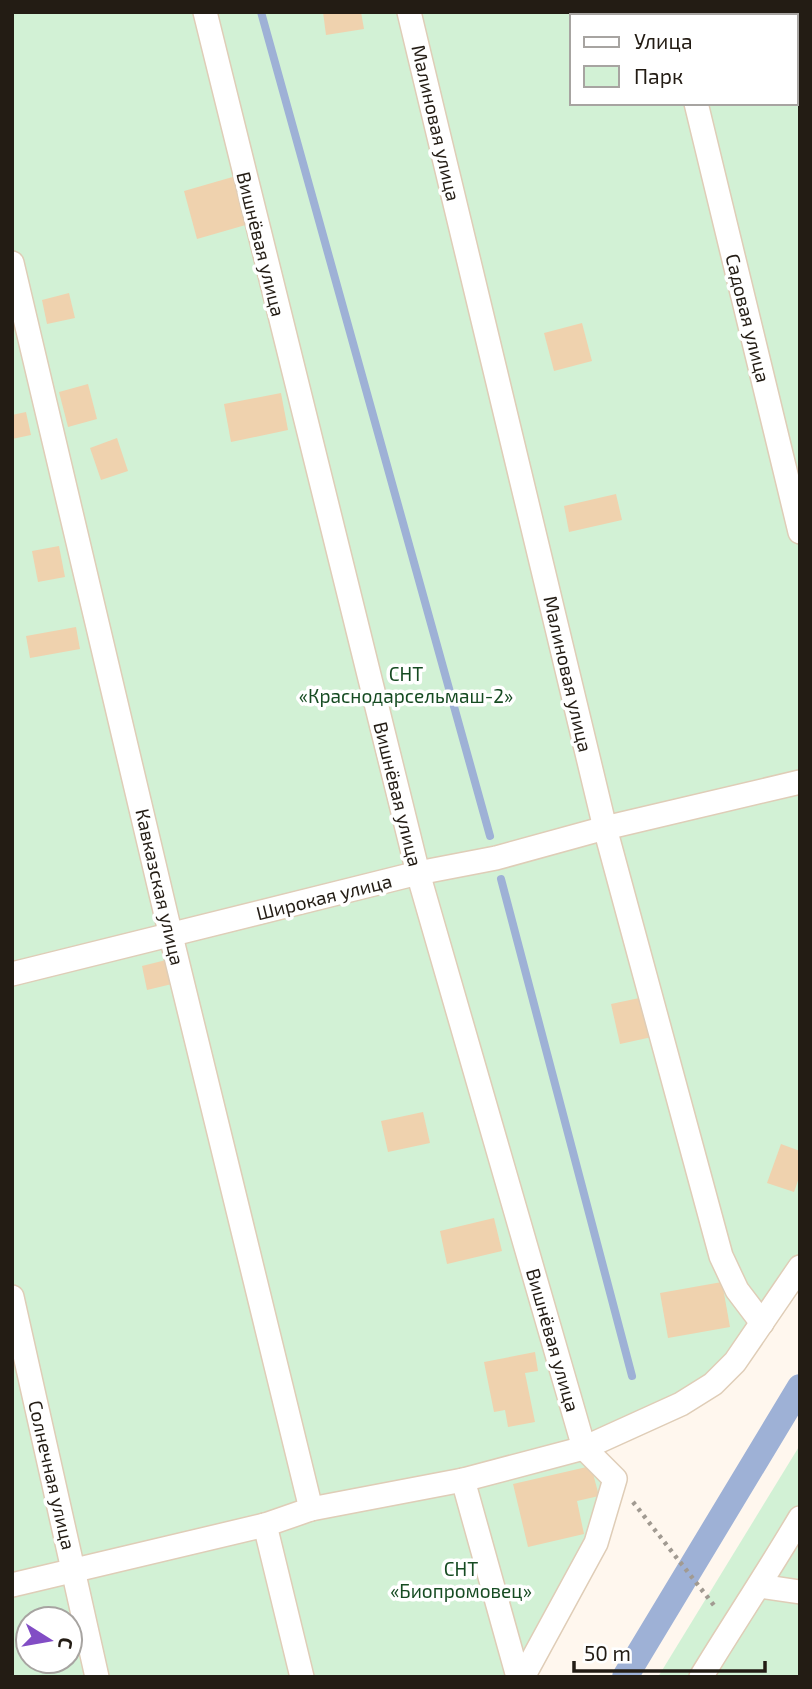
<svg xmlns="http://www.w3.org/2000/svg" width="812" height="1689" font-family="'Exo 2',sans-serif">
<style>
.green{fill:#d2f1d5;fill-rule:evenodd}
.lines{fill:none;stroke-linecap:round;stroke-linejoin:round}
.stream{stroke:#9eb1d6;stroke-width:8}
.canal{stroke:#9eb1d6;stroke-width:26}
.building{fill:#efd2ae}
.minor-casing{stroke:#dfcdb7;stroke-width:26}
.path{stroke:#a19a91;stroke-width:4.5;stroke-dasharray:3.5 5;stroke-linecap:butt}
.minor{stroke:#fff;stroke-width:23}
.labels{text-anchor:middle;stroke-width:7;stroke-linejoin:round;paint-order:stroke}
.street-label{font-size:19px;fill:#231c14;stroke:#fff}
.park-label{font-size:19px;fill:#164b22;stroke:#fff}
</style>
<rect width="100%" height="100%" fill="#fff7ee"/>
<g class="green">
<path d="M12,12H800V1267L735,1362L584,1448L615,1479L523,1677H12ZM572,16H796V103H572ZM28,1619H70V1661H28Z"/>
<polygon points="800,1445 800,1677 658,1677"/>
</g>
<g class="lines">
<g class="stream">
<polyline points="261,12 490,836"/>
<polyline points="501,879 632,1376"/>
</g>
<polyline class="canal" points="625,1677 800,1387"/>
</g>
<g class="building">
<polygon points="323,12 361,12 364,29 326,35"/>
<polygon points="243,174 256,222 197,239 184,191"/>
<polygon points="69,293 75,318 47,324 42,300"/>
<polygon points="582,323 592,361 554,371 544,333"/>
<polygon points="88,384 97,419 68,427 59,392"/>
<polygon points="281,393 288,430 231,442 224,404"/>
<polygon points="26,412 31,435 12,439 12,415"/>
<polygon points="117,438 128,471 101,480 90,448"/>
<polygon points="616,494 622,520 569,532 564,506"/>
<polygon points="59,546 65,577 38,582 32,551"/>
<polygon points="76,627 80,649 30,658 26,636"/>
<polygon points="166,960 172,984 147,990 142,966"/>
<polygon points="644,997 652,1037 620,1044 611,1004"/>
<polygon points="423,1112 430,1143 388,1152 381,1121"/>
<polygon points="781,1144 800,1151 800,1175 794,1192 767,1183"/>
<polygon points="494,1218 502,1251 447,1264 440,1231"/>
<polygon points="722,1282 730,1327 668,1338 660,1293"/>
<polygon points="535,1352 538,1371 525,1373 535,1422 508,1427 505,1410 494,1412 484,1362"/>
<polygon points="591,1466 599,1496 577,1501 584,1534 528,1547 513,1484"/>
</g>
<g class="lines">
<defs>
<g id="minor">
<polyline points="205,12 418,873 584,1448 615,1479 596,1543 523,1677"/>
<polyline points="409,12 605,828 721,1256 737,1290 762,1323"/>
<polyline points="674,12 674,16"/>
<polyline points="696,103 800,532"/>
<polyline points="12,263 171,936 311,1509"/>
<polyline points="12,974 418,873 496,858 605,828 800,782"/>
<polyline points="12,1297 97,1677"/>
<polyline points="463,1480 518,1677"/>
<polyline points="265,1525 302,1677"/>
<polyline points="12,1585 265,1525 311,1509 463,1480 584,1448 681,1404 713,1384 735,1362 800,1267"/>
<polyline points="760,1586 800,1592"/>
<path d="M701,1677C734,1623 768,1572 800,1518"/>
</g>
</defs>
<use href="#minor" class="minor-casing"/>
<polyline class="path" points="633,1502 716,1608"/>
<use href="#minor" class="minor"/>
</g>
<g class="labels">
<g class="street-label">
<text transform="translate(436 123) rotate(77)" y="7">Малиновая улица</text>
<text transform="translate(261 244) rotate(76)" y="7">Вишнёвая улица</text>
<text transform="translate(748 318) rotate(76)" y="7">Садовая улица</text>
<text transform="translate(568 674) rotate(77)" y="7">Малиновая улица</text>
<text transform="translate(398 794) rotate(76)" y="7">Вишнёвая улица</text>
<text transform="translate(160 887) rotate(77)" y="7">Кавказская улица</text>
<text transform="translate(324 897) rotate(-14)" y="7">Широкая улица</text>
<text transform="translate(553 1340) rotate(74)" y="7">Вишнёвая улица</text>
<text transform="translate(52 1475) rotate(77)" y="7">Солнечная улица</text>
</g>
<g class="park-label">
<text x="406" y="681">СНТ<tspan x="406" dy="22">«Краснодарсельмаш-2»</tspan></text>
<text x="461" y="1576">СНТ<tspan x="461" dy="22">«Биопромовец»</tspan></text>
</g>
</g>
<rect width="812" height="1689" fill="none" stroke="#231c14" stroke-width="28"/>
<rect x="570" y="14" width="228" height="91" fill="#ffffff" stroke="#a7a4a1" stroke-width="2"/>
<rect x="584" y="37" width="35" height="10" fill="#ffffff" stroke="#a7a4a1" stroke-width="2"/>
<text x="634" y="49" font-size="21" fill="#231c14">Улица</text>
<rect x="584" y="66" width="35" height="21" fill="#d2f1d5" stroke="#a7a4a1" stroke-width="2"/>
<text x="634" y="84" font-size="21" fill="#231c14">Парк</text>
<g transform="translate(49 1640) rotate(101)"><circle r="33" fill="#ffffff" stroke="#a7a4a1" stroke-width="2"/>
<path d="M0-5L12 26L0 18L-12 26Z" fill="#824dc5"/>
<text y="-10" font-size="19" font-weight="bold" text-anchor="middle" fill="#231c14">С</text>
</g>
<path d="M574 1661v10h191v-10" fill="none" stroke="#231c14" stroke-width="3.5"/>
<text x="584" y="1661" font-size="21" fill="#231c14" stroke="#ffffff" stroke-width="5" paint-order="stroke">50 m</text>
</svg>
